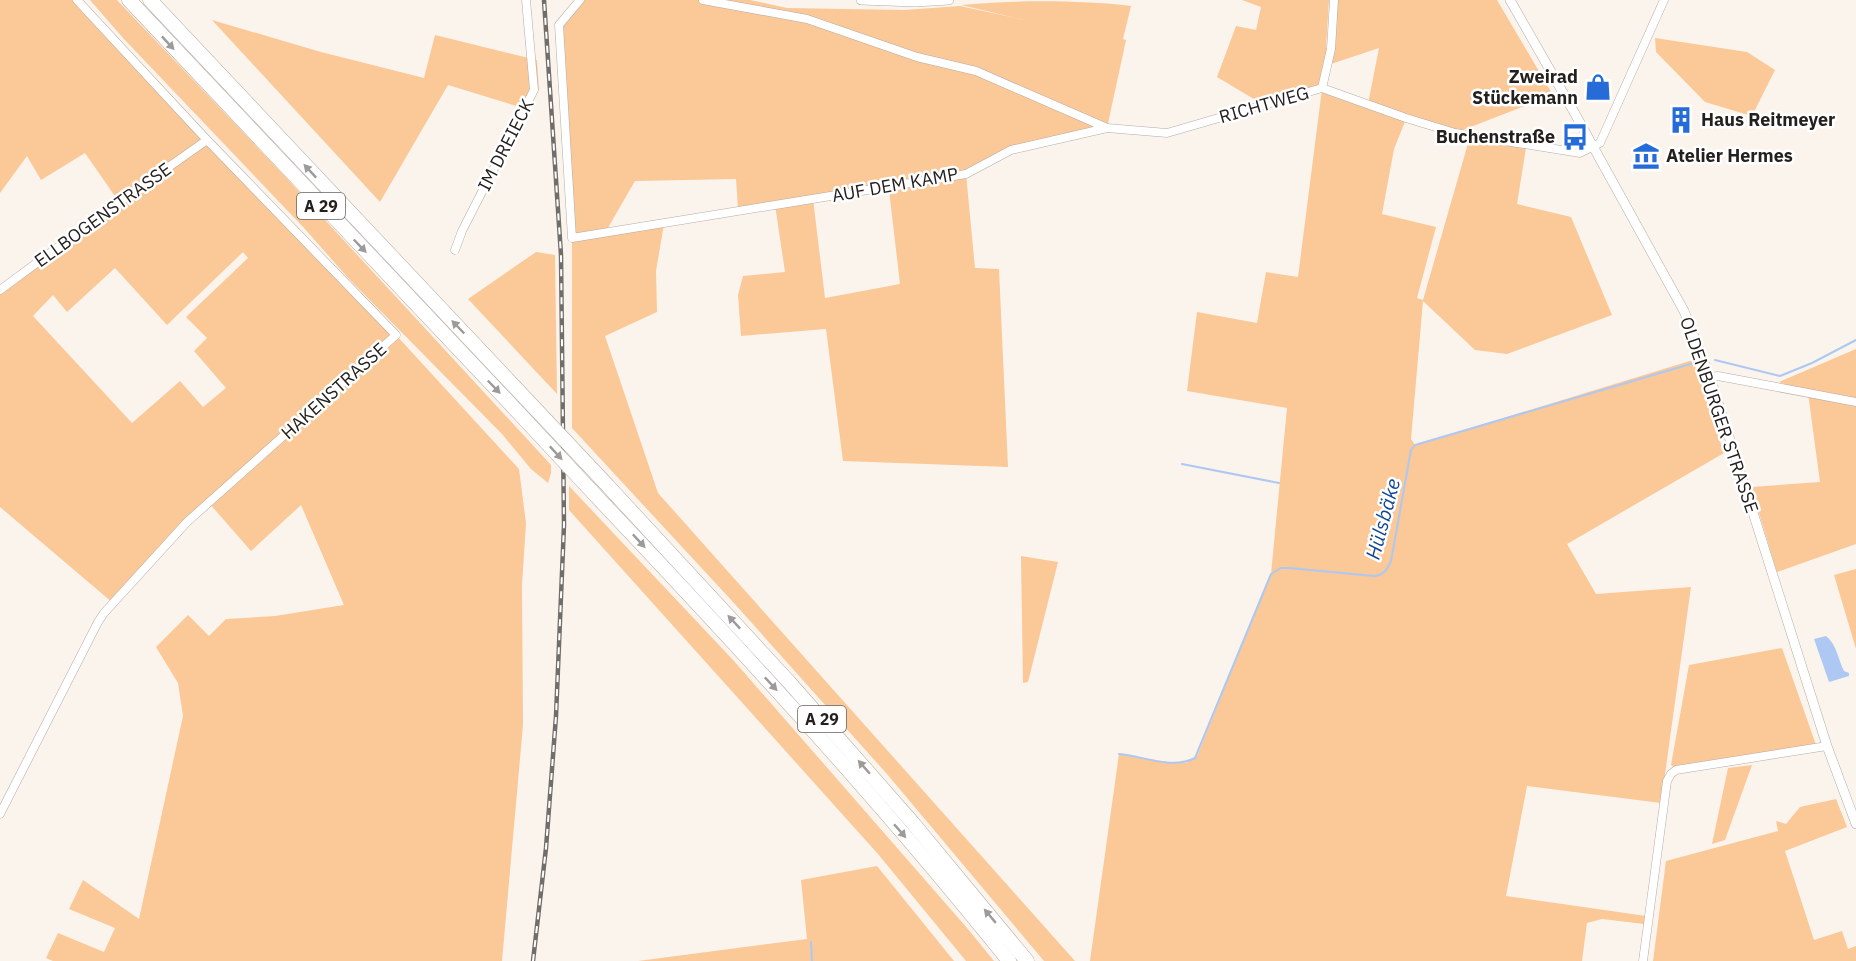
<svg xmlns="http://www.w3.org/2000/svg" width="1856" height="961" font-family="'IBM Plex Sans',sans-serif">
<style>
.green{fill:#fbc897;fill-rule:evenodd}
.water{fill:#adc8f2}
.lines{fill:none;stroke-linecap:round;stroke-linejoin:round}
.stream{stroke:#adc8f2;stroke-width:2}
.minor-casing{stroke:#b4aca6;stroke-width:9}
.tertiary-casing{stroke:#b4aca6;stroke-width:10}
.motorway-casing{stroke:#b4aca6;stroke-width:15}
.minor{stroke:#fff;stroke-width:8}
.tertiary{stroke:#fff;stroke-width:9}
.motorway{stroke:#fff;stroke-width:14}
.rail-casing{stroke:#716d69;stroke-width:4.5}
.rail{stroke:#fff;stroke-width:2;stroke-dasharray:7;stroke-linecap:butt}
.motorway-bridge-casing{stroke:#b4aca6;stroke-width:15;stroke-linecap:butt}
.motorway-bridge{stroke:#fff;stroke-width:14}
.oneway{fill:#9c9b9a}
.labels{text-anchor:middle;stroke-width:5;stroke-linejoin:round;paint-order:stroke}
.shield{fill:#fff;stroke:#656362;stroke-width:1.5}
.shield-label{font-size:16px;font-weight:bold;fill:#23201e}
.poi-label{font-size:18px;font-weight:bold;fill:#23201e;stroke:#fff;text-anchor:end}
.street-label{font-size:18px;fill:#23201e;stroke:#fff}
.water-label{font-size:20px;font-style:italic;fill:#114695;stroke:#fff}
</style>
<rect width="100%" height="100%" fill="#fbf4ed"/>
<g class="green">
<path d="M0,0H73L396,335L519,469L526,523L522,585L523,725L502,961H53L46,958L58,933L104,952L115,928L69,909L83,880L139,919L183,716L178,683L156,647L188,615L209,636L226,619L275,616L344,605L301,505L251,551L209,503L113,603L0,507V290L119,202L85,153L41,180L27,156L0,193ZM243,252L248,258L186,317L207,338L194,351L226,388L203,407L180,381L132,423L33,316L53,295L67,312L115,268L167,325Z"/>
<polygon points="90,0 117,0 279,170 551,465 551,473 548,483 531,469 502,434 349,279 305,229 123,38"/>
<path d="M579,0H750L787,8L904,10L960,6L1029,21L961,5C1012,0 1080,0 1131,6L1123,39L1126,40L1107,128L1011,150L966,174L975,268L999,269L1008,467L843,461L826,329L741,336L738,295L743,276L785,272L775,205L813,199L825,298L900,284L889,190L955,175L888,184L738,209L736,179L635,181L605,233L664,224L656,271L657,312L605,336L658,493L1075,961H1044L887,774L733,602L572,428V238L555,29Z"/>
<path d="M1242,0H1329L1326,48L1331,49L1334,0H1497L1553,95L1455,133L1406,119L1394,149L1382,214L1436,227L1417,298L1423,300L1469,140L1526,148L1517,204L1571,217L1612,315L1507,354L1475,350L1423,301L1411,439L1415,445L1693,360L1724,453L1567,544L1596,594L1691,587L1661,803L1527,786L1506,896L1646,916L1644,924L1602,919L1587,923L1582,961H1090L1119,754L1174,763H1186L1197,756L1271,574L1287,408L1187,391L1197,312L1257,323L1266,272L1298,277L1322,89L1264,105L1217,77L1236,26L1256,30L1261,7ZM1379,48L1368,104L1323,88L1328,65Z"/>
<polygon points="212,20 321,52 424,78 435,35 537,60 539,90 534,90 523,108 448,85 380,202"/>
<polygon points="1655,38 1747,52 1775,70 1752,116 1705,102 1656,52"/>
<polygon points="536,252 555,255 557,394 468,299"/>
<polygon points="1856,349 1856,544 1777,572 1751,487 1820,482 1808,393 1779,382"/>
<polygon points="569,486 734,661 967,928 994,961 966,961 878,854 569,510"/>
<polygon points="1021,556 1058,562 1028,682 1023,683"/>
<polygon points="1856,569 1856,649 1834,575"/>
<polygon points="1782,648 1816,745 1676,769 1671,765 1689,665"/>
<polygon points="1752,765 1725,840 1712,844 1728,768"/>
<polygon points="1836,799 1847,827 1785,851 1814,940 1842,931 1848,949 1856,946 1856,961 1653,961 1666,861 1778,831 1776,821 1786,824 1800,807"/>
<polygon points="877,866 954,961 638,961 807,939 801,880"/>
</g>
<path class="water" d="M1826,636C1837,645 1838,659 1844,671L1849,673V676L1829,682L1814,639Z"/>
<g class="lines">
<g class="stream">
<polyline points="1715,360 1780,376 1812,363 1856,340"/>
<polyline points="1182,464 1279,483"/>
<path d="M1119,754C1143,756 1172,770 1195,758L1271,574L1281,568H1289L1374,576C1384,575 1387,570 1391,561L1411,450L1415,445L1694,363"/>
<polyline points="811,942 812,961"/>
</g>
<defs>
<g id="minor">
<polyline points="580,0 559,25 572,238 966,174 1011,150 1107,128 1167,133 1322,88 1406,118 1455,133 1580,153 1600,143 1664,0"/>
<polyline points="703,0 807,19 917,57 976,71 1107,128"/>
<polyline points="1322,88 1331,49 1334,0"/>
<polyline points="455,250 462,231 534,90 526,0"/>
<polyline points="0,290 119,202 207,140"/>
<polyline points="1710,377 1718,376 1856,402"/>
<polyline points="0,814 98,622 104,613 187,522 396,335 207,140 77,0"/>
<polyline points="1643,961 1667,781 1671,774 1676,770 1827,746"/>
</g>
<g id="tertiary">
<polyline points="861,0 915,2 949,0"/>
<polyline points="1510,0 1574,112 1684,311 1710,377 1827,746 1856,824"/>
</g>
<g id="motorway">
<polyline points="129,0 516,410"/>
<polyline points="150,0 527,400"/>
<polyline points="608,486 789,682 912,822 1027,961"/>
<path d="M599,499C740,648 880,800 1009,961"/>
</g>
</defs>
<use href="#minor" class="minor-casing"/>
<use href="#tertiary" class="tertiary-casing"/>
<use href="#motorway" class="motorway-casing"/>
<use href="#minor" class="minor"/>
<use href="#tertiary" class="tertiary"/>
<use href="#motorway" class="motorway"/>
<defs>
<polyline id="rail" points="533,961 546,848 556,716 564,525 561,255 544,0"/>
</defs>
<use href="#rail" class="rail-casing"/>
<use href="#rail" class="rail"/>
<defs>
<g id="motorway-bridge">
<polyline points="527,400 608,486"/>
<polyline points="516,410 599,499"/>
</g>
</defs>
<use href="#motorway-bridge" class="motorway-bridge-casing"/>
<use href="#motorway-bridge" class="motorway-bridge"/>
</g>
<defs><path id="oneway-solid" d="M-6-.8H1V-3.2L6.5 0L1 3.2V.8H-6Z" transform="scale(1.5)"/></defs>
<g class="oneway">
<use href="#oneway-solid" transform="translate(168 43) rotate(47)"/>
<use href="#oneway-solid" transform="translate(310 171) rotate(-133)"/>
<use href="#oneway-solid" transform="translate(360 246) rotate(46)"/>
<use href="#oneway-solid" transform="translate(458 327) rotate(-134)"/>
<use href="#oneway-solid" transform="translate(494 387) rotate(46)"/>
<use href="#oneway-solid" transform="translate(556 453) rotate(47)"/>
<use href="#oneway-solid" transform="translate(639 541) rotate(47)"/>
<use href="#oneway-solid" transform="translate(734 622) rotate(-133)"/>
<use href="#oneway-solid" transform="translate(771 684) rotate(47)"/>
<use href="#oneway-solid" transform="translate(864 767) rotate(-131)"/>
<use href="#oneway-solid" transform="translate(900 831) rotate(49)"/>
<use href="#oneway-solid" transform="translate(990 916) rotate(-130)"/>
</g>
<defs>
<symbol id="shop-bare" viewBox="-9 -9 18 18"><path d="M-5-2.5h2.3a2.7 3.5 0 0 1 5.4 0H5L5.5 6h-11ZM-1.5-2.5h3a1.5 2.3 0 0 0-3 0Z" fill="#256cd8" stroke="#fff" stroke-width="2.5" paint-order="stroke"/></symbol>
<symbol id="building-bare" viewBox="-9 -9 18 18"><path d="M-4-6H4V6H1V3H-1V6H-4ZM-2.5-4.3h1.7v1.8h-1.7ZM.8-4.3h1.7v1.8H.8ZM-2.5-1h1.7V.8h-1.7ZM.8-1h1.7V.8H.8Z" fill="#256cd8" stroke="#fff" stroke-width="2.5" paint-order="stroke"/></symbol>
<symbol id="bus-bare" viewBox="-9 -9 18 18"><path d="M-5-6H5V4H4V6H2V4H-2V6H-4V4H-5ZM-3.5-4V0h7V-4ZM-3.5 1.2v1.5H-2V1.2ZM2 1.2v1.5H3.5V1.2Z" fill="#256cd8" stroke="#fff" stroke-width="2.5" paint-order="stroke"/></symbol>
<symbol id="museum-bare" viewBox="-9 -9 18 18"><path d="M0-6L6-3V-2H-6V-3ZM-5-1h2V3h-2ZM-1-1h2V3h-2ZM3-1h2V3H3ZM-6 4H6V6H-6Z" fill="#256cd8" stroke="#fff" stroke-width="2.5" paint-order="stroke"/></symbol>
</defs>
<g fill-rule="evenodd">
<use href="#shop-bare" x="1579" y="68" width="38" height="38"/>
<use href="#building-bare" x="1662" y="101" width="38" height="38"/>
<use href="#bus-bare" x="1556" y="118" width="38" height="38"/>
<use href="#museum-bare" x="1627" y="137" width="38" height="38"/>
</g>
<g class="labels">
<g class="shield">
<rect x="297" y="193" width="48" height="26" rx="4.5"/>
<rect x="798" y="706" width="48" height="26" rx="4.5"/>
</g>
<g class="shield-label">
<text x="321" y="212">A 29</text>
<text x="822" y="725">A 29</text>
</g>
<g class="poi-label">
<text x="1578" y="83">Zweirad<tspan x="1578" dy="21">Stückemann</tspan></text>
<text x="1701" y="126" text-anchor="start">Haus Reitmeyer</text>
<text x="1555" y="143">Buchenstraße</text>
<text x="1666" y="162" text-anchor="start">Atelier Hermes</text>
</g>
<g class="street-label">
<text transform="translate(1264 105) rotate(-16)" y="6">RICHTWEG</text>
<text transform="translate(506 145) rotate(-63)" y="6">IM DREIECK</text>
<text transform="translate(895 185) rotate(-10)" y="6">AUF DEM KAMP</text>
<text transform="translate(103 215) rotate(-36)" y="6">ELLBOGENSTRASSE</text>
<text transform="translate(334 391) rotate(-42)" y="6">HAKENSTRASSE</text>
<text transform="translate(1719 415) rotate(71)" y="6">OLDENBURGER STRASSE</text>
</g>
<g class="water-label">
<text transform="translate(1383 519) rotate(-75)" y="7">Hülsbäke</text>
</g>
</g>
</svg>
